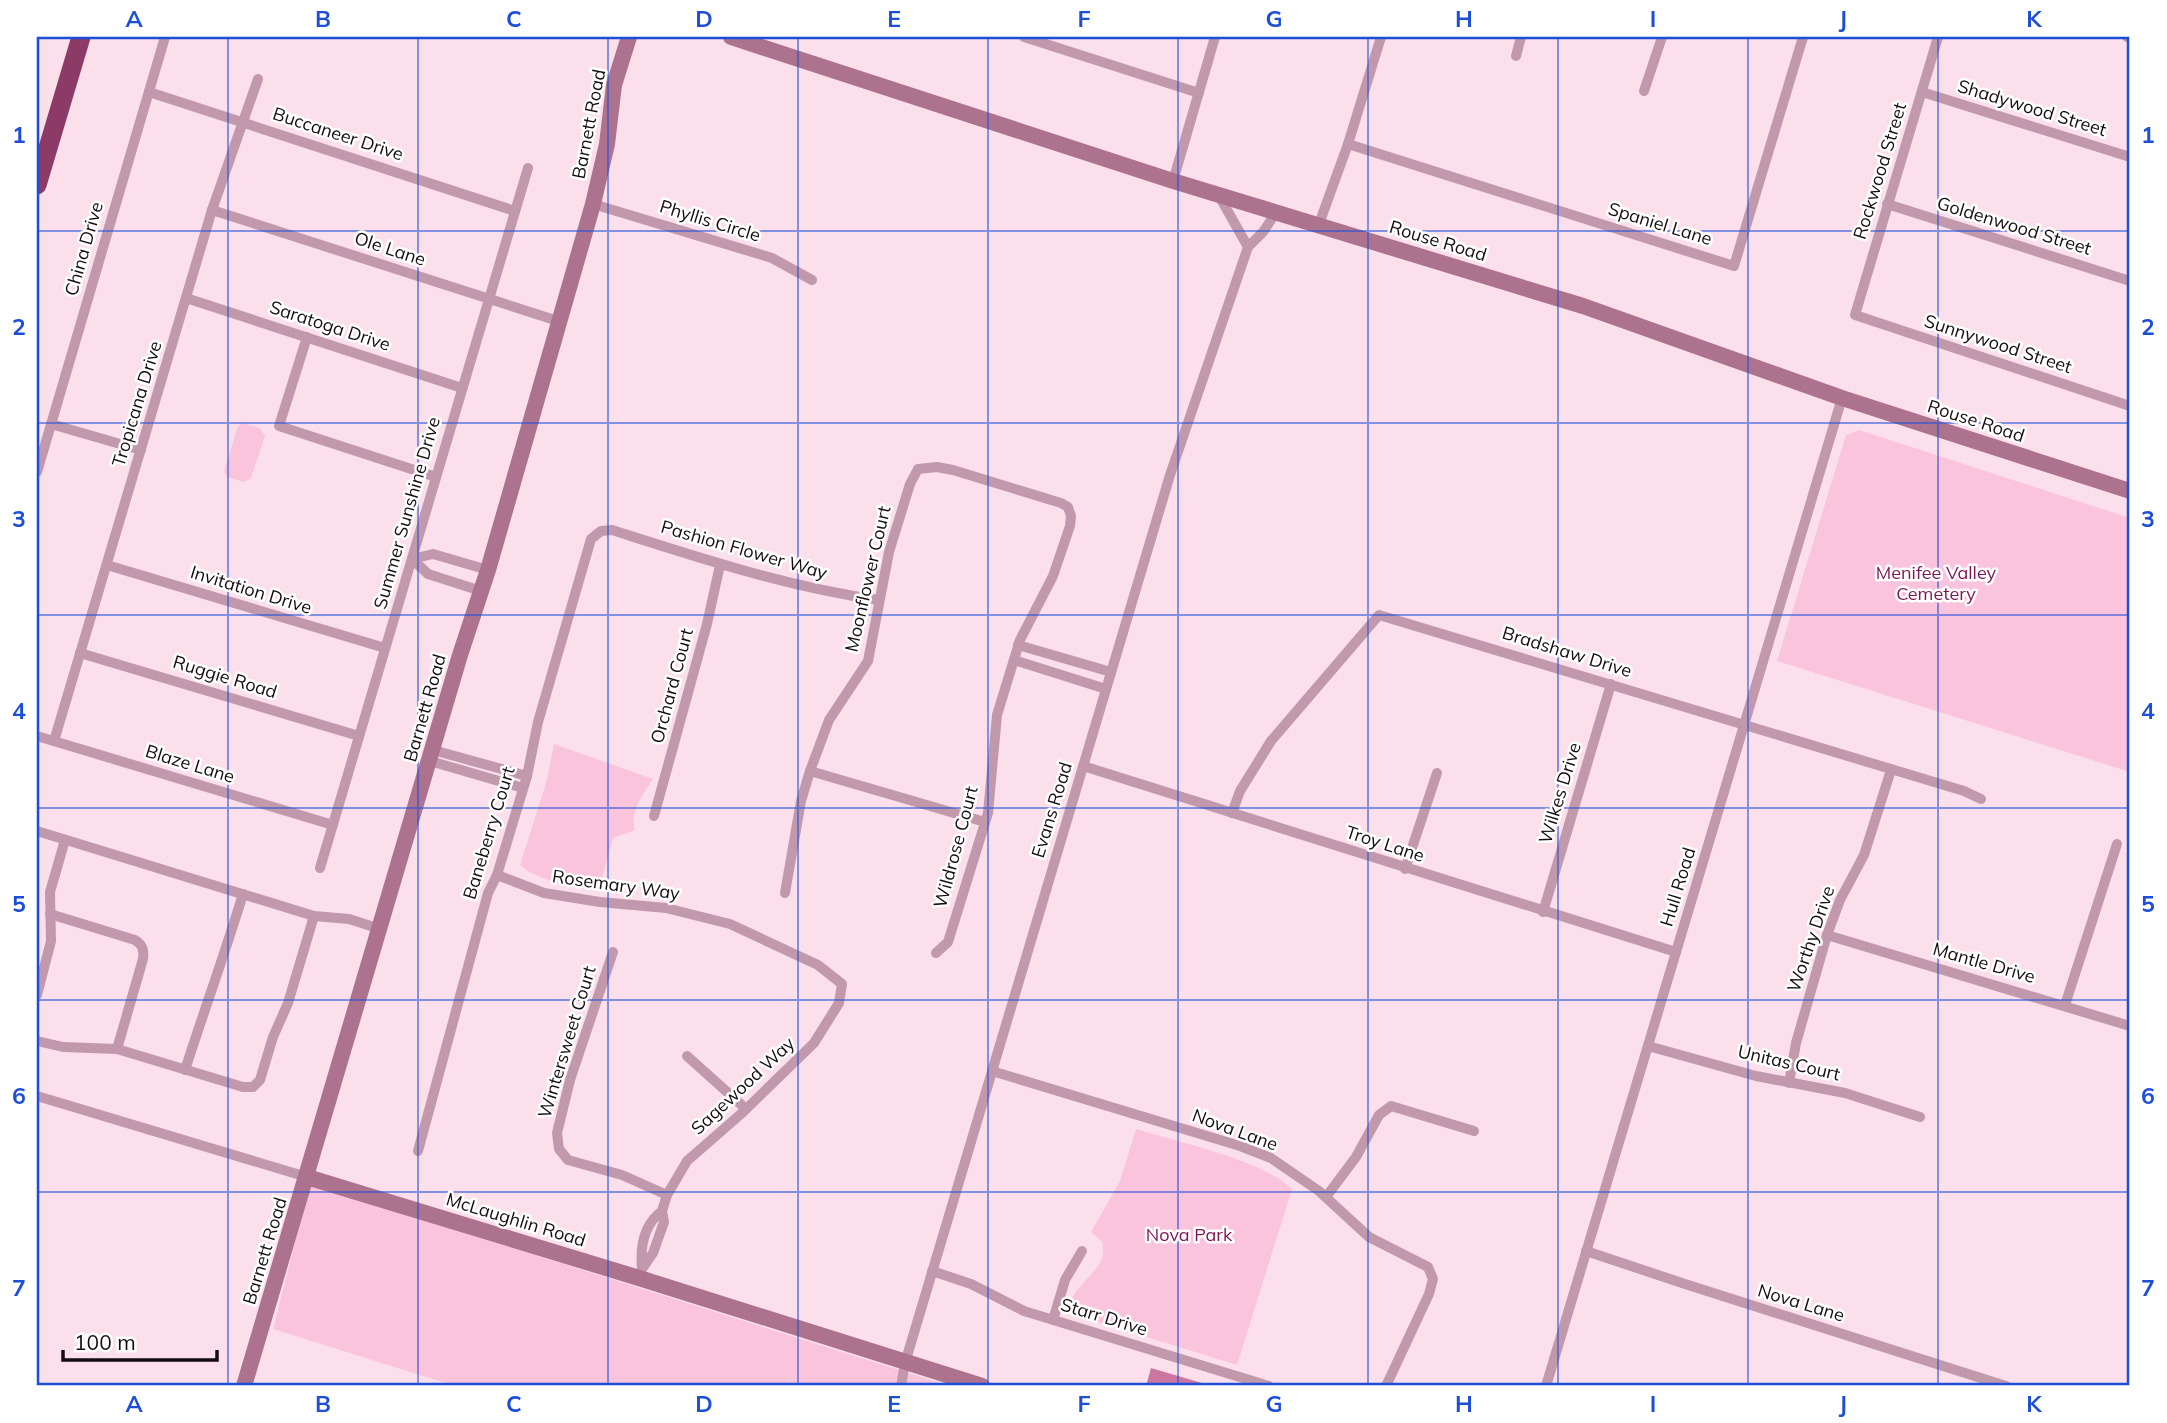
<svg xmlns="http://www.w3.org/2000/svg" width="2167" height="1423" font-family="Mulish,sans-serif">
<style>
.green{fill:#fbc4dd}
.water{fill:#cb75a1}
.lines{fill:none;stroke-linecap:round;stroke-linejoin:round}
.street{stroke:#c299ac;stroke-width:10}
.secondary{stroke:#ac728e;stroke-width:16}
.highway{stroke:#8b3b66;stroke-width:19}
.grid{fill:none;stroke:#1d4ed8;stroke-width:2;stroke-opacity:0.55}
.labels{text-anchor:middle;stroke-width:5;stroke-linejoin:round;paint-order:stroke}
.street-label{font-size:18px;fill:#140c10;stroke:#fff}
.park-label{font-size:18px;fill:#7e1555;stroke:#fff}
.neatline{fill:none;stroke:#1d4ed8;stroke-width:2.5}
.grid-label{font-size:23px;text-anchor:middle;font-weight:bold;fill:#1d4ed8}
</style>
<rect width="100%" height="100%" fill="#fbe0ec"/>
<g class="green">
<polygon points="243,423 260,428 265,436 251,478 244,482 227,477 224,471 238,426"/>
<polygon points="1859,430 2130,518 2130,772 1777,661 1846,435"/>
<path d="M554,744L653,779C643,795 629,811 635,830L613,838L599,889C573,885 540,883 520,865L546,783Z"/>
<path d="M1136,1129C1178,1142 1262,1160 1292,1189L1237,1365L1075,1315L1069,1304C1077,1281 1110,1268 1102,1242L1091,1232L1120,1181Z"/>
<polygon points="310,1184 950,1386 455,1386 273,1329"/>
</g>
<polygon class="water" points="1151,1368 1212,1386 1146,1386"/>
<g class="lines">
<g class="street">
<polyline points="1024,37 1199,93"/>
<polyline points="1938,37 1855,315 2130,406"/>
<polyline points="2127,37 2130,38"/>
<polyline points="1516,56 1521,37"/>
<polyline points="1644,91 1662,37"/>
<polyline points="149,92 515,211"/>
<polyline points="1922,92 2130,157"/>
<polyline points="1348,144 1734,266 1803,37"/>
<polyline points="1173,181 1215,37"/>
<polyline points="1218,194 1248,247"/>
<polyline points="593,204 772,258 812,280"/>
<polyline points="1887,204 2130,281"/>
<polyline points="212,210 558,321"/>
<polyline points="1319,224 1348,144 1381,37"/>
<polyline points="186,298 462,388"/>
<polyline points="307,337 279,426 436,477"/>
<polyline points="51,424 141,450"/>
<polyline points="37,472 165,37"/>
<polyline points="412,559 433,554 488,570"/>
<polyline points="412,559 428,574 481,591"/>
<polyline points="107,565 385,648"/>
<polyline points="1018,645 1111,672"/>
<polyline points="80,653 359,736"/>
<polyline points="1014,660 1106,689"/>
<polyline points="37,736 333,825"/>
<polyline points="54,741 212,210 258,79"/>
<polyline points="433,750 527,776"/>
<polyline points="430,761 523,788"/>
<polyline points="1083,766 1676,952"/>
<polyline points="810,771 985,822"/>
<polyline points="1232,813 1240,791 1271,741 1379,615 1964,791 1981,799"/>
<polyline points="654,816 707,624 720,565"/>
<polyline points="37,831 314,916 349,919 380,929"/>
<polyline points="320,868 528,168"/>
<polyline points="1405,869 1437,773"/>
<path d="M497,875L544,893L600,902L666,908L730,924L818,965L842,984L839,1003L814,1043L742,1113L687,1161L667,1195L662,1211L664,1222L653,1253L642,1269C640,1247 643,1225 662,1211"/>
<polyline points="785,893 801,801 810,771 829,720 868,661 889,552 910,484 918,469 937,467 953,470 1061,503 1068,507 1071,516 1070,526 1053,576 1020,640 997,715 988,813 948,942 936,953"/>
<polyline points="1543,912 1611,684"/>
<path d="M50,914L135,940C143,945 144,950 143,959L117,1049"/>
<polyline points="1827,935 2130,1026"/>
<polyline points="613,952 570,1080 557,1133 559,1149 568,1160 622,1175 667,1195"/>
<polyline points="37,995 51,941 50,892 65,840"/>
<polyline points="2065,1005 2117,844"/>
<polyline points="37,1041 63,1047 117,1049 243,1087 253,1087 260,1080 273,1037 288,1003 314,916"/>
<polyline points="1648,1046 1756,1076 1845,1093 1920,1117"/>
<polyline points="687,1056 746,1109"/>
<path d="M185,1070C204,1011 225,953 243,894"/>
<polyline points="992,1071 1240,1146 1271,1158 1319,1191 1369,1237 1428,1267 1433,1279 1429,1294 1386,1386"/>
<polyline points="1789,1083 1796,1043 1827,935 1840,900 1864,855 1891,770"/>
<polyline points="37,1096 307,1177"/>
<path d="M418,1151L488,893L497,875L527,776L538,722L591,539L601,531L612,530C700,558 787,587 879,600"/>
<polyline points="1326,1197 1356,1157 1379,1115 1391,1106 1474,1131"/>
<polyline points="1586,1251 1685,1284 2006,1386"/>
<polyline points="932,1271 971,1284 1024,1311 1269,1386"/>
<polyline points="1053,1320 1065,1280 1082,1251"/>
<polyline points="901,1386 905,1363 1170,475 1248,247 1263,232 1277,211"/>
<polyline points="1546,1386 1842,398"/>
</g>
<g class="secondary">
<polyline points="731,37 1173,181 1583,306 1842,398 2130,491"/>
<polyline points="307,1177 639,1278 982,1386"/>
<polyline points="244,1386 460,655 488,570 593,204 607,144 614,85 629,37"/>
</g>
<polyline class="highway" points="37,185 81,37"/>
</g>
<path class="grid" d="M228,37V1386M418,37V1386M608,37V1386M798,37V1386M988,37V1386M1178,37V1386M1368,37V1386M1558,37V1386M1748,37V1386M1938,37V1386M37,231H2130M37,423H2130M37,615H2130M37,808H2130M37,1000H2130M37,1192H2130"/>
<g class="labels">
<g class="street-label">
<text transform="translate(2032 108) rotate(17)" y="6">Shadywood Street</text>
<text transform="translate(589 124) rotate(-79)" y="6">Barnett Road</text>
<text transform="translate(338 134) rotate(18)" y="6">Buccaneer Drive</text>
<text transform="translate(1880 171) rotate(-73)" y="6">Rockwood Street</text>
<text transform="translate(710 221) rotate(17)" y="6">Phyllis Circle</text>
<text transform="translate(1660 224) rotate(17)" y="6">Spaniel Lane</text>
<text transform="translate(2014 226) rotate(17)" y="6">Goldenwood Street</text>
<text transform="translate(1438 241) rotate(17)" y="6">Rouse Road</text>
<text transform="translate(84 249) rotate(-74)" y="6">China Drive</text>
<text transform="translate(390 249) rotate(18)" y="6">Ole Lane</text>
<text transform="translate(330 326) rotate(18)" y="6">Saratoga Drive</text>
<text transform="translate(1998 344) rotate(18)" y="6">Sunnywood Street</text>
<text transform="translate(137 404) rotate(-73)" y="6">Tropicana Drive</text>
<text transform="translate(1976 421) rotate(18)" y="6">Rouse Road</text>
<text transform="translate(407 513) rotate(-74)" y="6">Summer Sunshine Drive</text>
<text transform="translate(744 550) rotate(16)" y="6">Pashion Flower Way</text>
<text transform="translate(868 579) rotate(-77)" y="6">Moonflower Court</text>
<text transform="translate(251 590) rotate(17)" y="6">Invitation Drive</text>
<text transform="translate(1567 652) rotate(17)" y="6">Bradshaw Drive</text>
<text transform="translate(225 677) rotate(17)" y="6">Ruggie Road</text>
<text transform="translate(672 686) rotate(-75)" y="6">Orchard Court</text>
<text transform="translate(425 708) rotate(-74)" y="6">Barnett Road</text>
<text transform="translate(190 764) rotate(17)" y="6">Blaze Lane</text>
<text transform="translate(1560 793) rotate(-73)" y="6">Wilkes Drive</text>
<text transform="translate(1052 810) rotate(-73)" y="6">Evans Road</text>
<text transform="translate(489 833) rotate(-73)" y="6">Baneberry Court</text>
<text transform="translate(1385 844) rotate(18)" y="6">Troy Lane</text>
<text transform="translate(956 847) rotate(-75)" y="6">Wildrose Court</text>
<text transform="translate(616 885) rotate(8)" y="6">Rosemary Way</text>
<text transform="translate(1678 887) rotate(-73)" y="6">Hull Road</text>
<text transform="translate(1811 939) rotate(-71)" y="6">Worthy Drive</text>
<text transform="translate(1984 963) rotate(16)" y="6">Mantle Drive</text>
<text transform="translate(567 1042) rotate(-73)" y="6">Wintersweet Court</text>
<text transform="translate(1789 1063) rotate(13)" y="6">Unitas Court</text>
<text transform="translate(743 1086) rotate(-43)" y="6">Sagewood Way</text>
<text transform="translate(1235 1130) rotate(20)" y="6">Nova Lane</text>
<text transform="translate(516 1220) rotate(17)" y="6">McLaughlin Road</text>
<text transform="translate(265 1251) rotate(-73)" y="6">Barnett Road</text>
<text transform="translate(1801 1303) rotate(17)" y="6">Nova Lane</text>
<text transform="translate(1104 1317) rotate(17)" y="6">Starr Drive</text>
</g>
<g class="park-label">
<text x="1936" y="579">Menifee Valley<tspan x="1936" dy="21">Cemetery</tspan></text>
<text x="1189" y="1241">Nova Park</text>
</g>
</g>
<rect width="2167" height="1423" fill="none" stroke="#ffffff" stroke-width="77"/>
<path d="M63 1350v10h154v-10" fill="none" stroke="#140c10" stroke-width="3.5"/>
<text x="74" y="1350" font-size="21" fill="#140c10" stroke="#ffffff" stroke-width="5" paint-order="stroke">100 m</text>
<rect x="38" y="38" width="2090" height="1346" class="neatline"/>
<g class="grid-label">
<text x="134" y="27">A</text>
<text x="323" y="27">B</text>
<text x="514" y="27">C</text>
<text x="704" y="27">D</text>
<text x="894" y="27">E</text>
<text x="1084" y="27">F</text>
<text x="1274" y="27">G</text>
<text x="1464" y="27">H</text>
<text x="1653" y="27">I</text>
<text x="1843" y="27">J</text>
<text x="2034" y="27">K</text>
<text x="19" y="143">1</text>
<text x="2148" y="143">1</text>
<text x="19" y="335">2</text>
<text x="2148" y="335">2</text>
<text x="19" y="527">3</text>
<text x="2148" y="527">3</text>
<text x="19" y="719">4</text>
<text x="2148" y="719">4</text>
<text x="19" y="912">5</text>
<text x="2148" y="912">5</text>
<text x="19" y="1104">6</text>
<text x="2148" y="1104">6</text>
<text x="19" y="1296">7</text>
<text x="2148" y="1296">7</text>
<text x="134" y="1412">A</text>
<text x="323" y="1412">B</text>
<text x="514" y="1412">C</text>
<text x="704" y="1412">D</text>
<text x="894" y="1412">E</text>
<text x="1084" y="1412">F</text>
<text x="1274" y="1412">G</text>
<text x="1464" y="1412">H</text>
<text x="1653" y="1412">I</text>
<text x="1843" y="1412">J</text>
<text x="2034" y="1412">K</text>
</g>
</svg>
